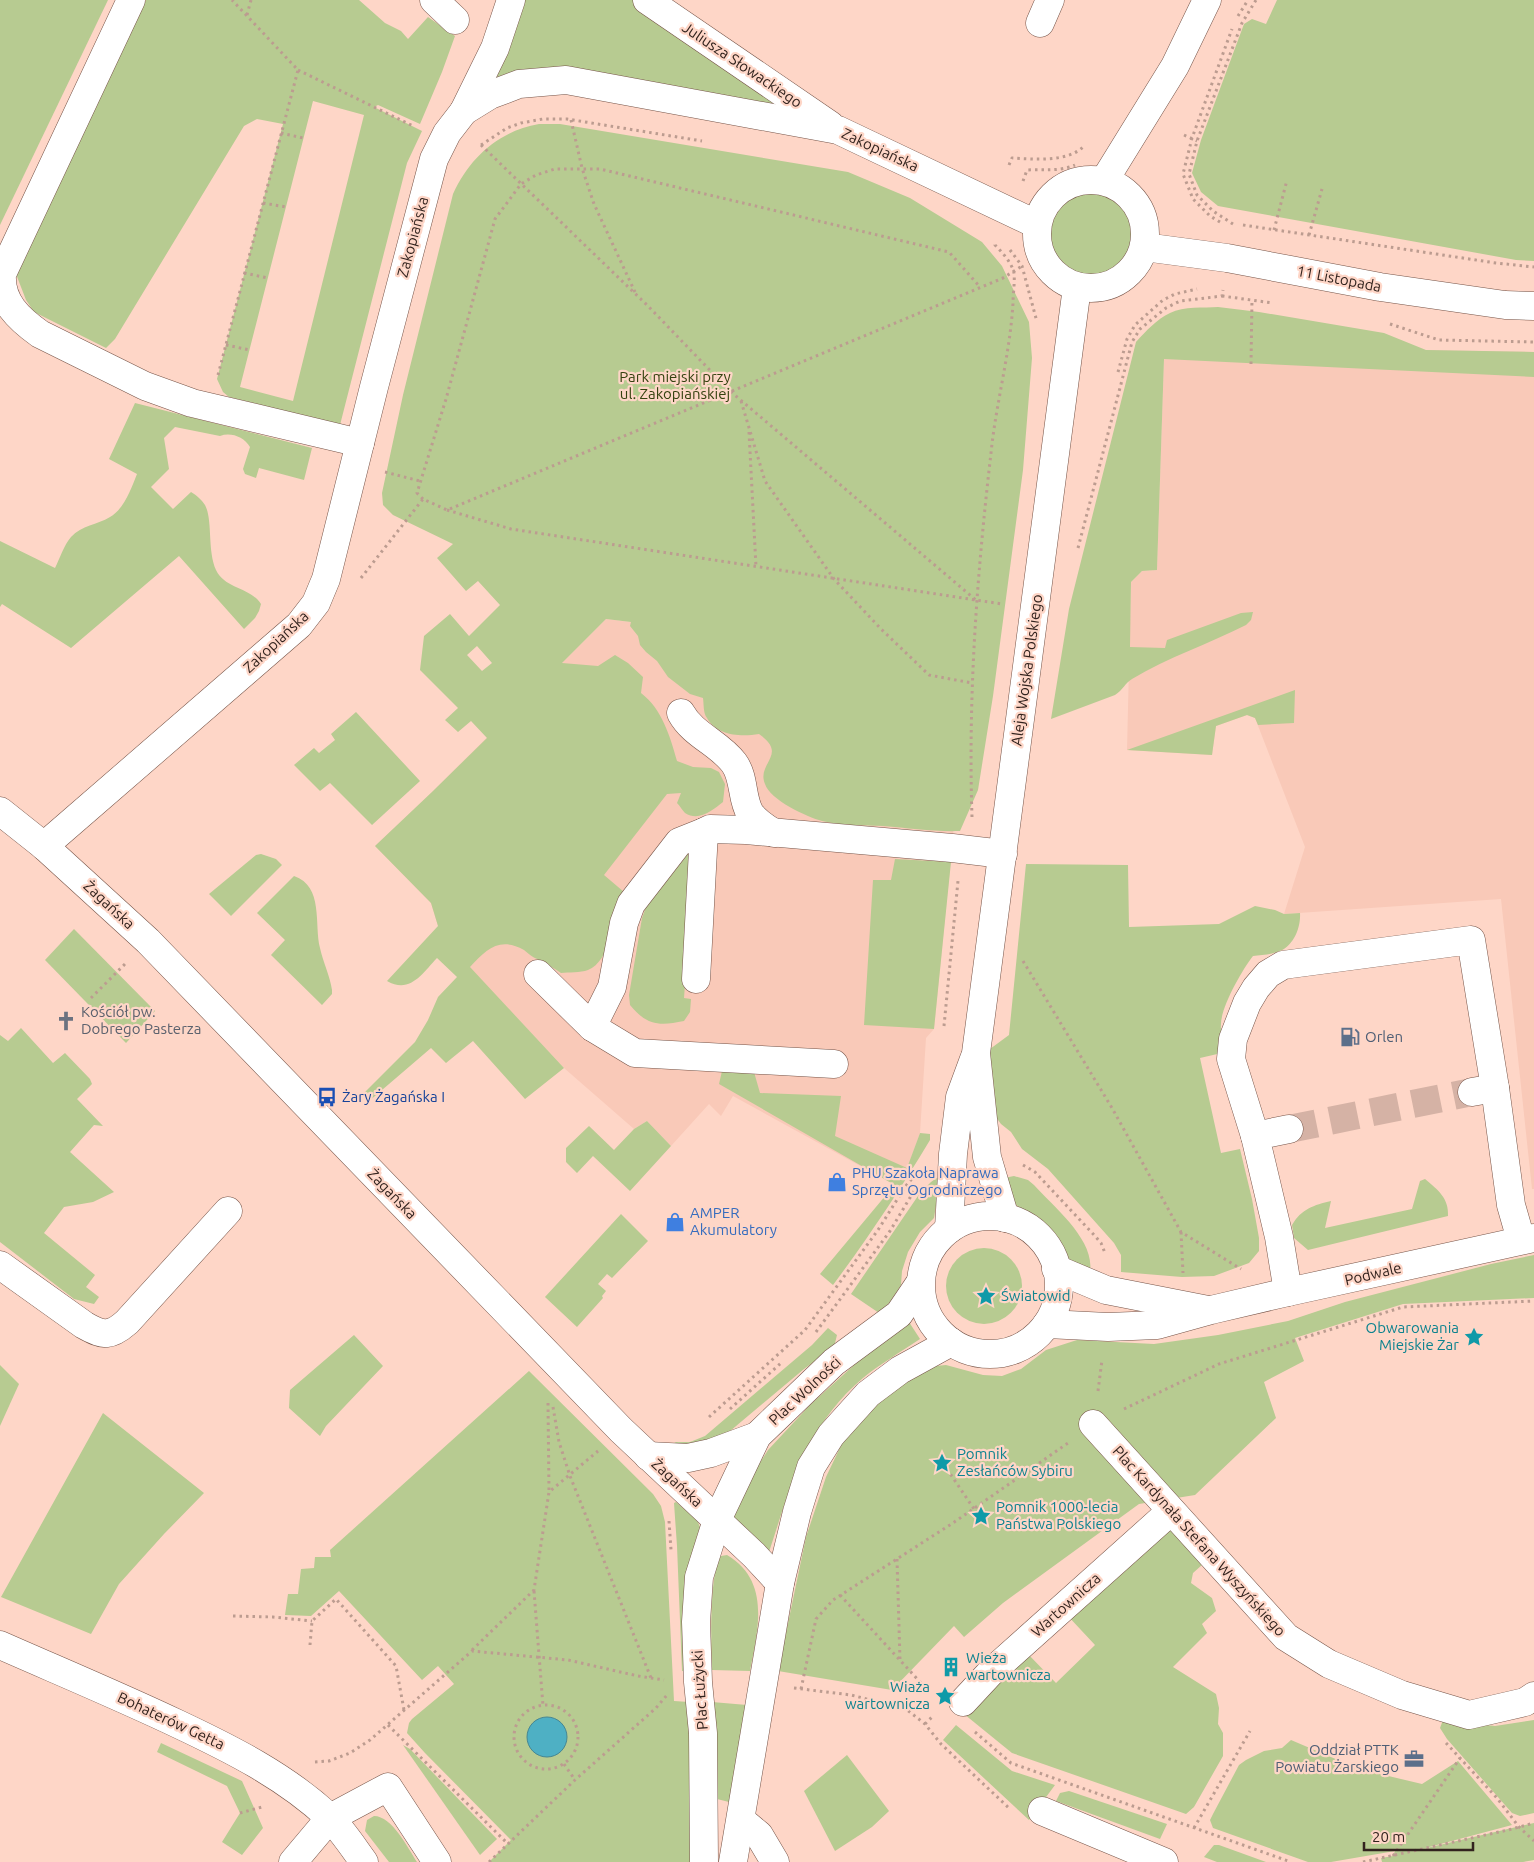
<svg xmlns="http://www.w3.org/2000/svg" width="1534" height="1862" font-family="Ubuntu,sans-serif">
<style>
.built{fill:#f9c9b8}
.green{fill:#b7cb91;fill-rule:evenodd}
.water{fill:#4eb0c4;stroke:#468692}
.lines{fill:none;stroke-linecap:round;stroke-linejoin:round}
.minor-tunnel{stroke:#d5b2a5;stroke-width:28;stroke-dasharray:28 14;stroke-linecap:butt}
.minor-casing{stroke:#765448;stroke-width:29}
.path{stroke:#bc9c90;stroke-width:3;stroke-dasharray:2.5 4;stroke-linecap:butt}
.minor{stroke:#fff;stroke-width:28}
.labels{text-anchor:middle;stroke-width:4.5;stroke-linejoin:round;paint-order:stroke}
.street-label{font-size:15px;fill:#32231e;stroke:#fed6c7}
.park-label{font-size:15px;fill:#354210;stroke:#fed6c7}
.worship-label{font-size:15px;fill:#5b616d;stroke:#fed6c7;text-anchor:start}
.service-label{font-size:15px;fill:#4e5e75;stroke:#fed6c7;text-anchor:start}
.transit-label{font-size:15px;fill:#164399;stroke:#fed6c7;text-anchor:start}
.shop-label{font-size:15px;fill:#366cbe;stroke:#fed6c7;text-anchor:start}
.culture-label{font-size:15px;fill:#0d838f;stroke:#fed6c7;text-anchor:start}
</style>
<rect width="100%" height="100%" fill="#fed6c7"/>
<g class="built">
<polygon points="1426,350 1534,352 1534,1189 1532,1189 1501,899 1284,914 1305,847 1255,718 1247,715 1216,726 1212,755 1127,750 1131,582 1142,571 1157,570 1164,359"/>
<polygon points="606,619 779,640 964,689 952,848 934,1029 926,1038 920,1133 907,1169 893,1184 733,1096 721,1116 709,1104 671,1146 647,1121 634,1129 564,1068 470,968 438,926 431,903 375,846 432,792"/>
</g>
<g class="green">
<polygon points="0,0 108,0 0,225"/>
<path d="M146,0H359L385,23L401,31L408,39L428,17L455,36L442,72L420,124L378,105L374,107L422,131L407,163L340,425L229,397L223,392L217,379L283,124L257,119L244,126L115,339L106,348L34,312L26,300L16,274L27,246ZM313,101L364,115L293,401L240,387Z"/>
<polygon points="524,0 639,0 809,116 494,85"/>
<polygon points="1277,0 1534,0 1534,261 1516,260 1218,206 1201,192 1192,173 1201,140 1244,24 1252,19 1266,24"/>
<path d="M539,124H560L848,172L910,198L982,242L1002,266L1029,322L1032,358L1023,470L993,696L978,790L960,831C935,832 909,828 883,826C863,825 842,826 822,821C807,817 770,800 765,784C756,763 789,755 759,734C741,737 717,736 707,718C703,713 704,705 703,698L690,694L668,677L657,661L646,652L640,645L638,636L630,626L631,622L606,619L562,663L598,666L615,655L628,663L643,677L641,693C662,709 670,736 677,761L693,767L711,768L719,772L725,784L723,802C713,810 699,822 685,813C683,811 680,806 677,803L681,793L667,794L604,875L624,892C619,912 610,962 588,970C580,973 569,972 561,973C553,967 545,964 537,959C532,957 528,953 524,950C499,936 486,950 470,967L564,1068L525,1099L473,1041L446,1063L431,1048L368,1102L362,1095L415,1042L428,1020L438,997L457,977L437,958C422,974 410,994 387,981L438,926L431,903L375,846L432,792L487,738L471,721L458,732L445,720L458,708L420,670L424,636L450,614L469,636L500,605L478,581L466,591L437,558L453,544L393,515L383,505L382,493L403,395L453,194C470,157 499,131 539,124ZM477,646L492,663L482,671L467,655Z"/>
<circle cx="1092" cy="236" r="45"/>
<path d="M1218,307L1259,312L1384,333L1426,350L1534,352V377L1164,359L1157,570L1142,571L1131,582L1130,647L1165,648L1167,640L1241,613L1253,612L1251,620L1246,625C1209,644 1168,657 1132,679C1125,683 1123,690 1115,695L1051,719L1069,609L1136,342C1146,331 1157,319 1170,313C1184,306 1204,308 1218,307Z"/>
<path d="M135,403L312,448L304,480L259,468L256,478L245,474L243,469L250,447C244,437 231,432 220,436L175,427L164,438L169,469L151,487L173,509L191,492C196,495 202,500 205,505C213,520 207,550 216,570C225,589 250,587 261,604L259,611L255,618L244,629L179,556L71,648L2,604L0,607V541L55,568C60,558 64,545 71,537C82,525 97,525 110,517C124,509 131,489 137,474L109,459Z"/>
<polygon points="1295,690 1294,723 1258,725 1255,718 1247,715 1216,726 1212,755 1127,750"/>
<polygon points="356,712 420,781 372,825 330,783 320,791 294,765 314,748 319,753 335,740 331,734"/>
<path d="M695,845L684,998L691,999L690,1012L684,1021C660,1026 647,1026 630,1005L629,995L642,918L646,907Z"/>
<polygon points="261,854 276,859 282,865 231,916 209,894 256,855"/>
<polygon points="895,859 951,862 934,1029 864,1025 873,880 891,880"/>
<path d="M1026,864L1128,865L1129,927L1219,924L1255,906L1275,910L1284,914L1300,913C1301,928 1293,948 1277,952C1269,955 1260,955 1253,956C1242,970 1221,1007 1221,1024C1220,1033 1224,1043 1226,1052L1200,1058L1221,1153L1240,1149L1252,1199L1259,1238V1251L1249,1263L1214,1276L1182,1277L1121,1272V1255L1114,1243L1048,1169L1022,1149L1011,1132L1001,1124L995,1116L988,1096L990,1049L1009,1035Z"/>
<path d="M294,876C324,886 314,925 320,948C323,962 330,976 332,990V994L322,1005L271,955L285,940L257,913Z"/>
<polygon points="74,929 155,1011 126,1043 45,960"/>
<polygon points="21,1028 53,1063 65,1053 90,1079 92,1084 77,1099 103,1126 94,1125 70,1152 114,1192 93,1202 64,1207 44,1233 95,1275 86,1287 99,1297 94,1304 74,1299 0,1242 0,1035 8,1041"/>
<path d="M722,1071L754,1072L760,1093L841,1096L835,1136L907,1168L920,1133L930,1134V1140C900,1190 868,1238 833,1285L820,1274L891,1189L893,1184L719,1084Z"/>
<polygon points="647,1121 671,1146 630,1191 593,1156 577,1173 566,1162 566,1148 589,1126 614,1150 634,1129"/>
<path d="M1014,1176L1028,1180L1034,1185C1054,1207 1095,1240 1090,1271L1068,1261L1060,1253L1052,1238L1046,1231L1014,1203L1004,1178Z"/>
<polygon points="938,1177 940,1180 934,1218 920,1232 908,1252 902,1271 901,1285 890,1302 879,1313 851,1294 920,1193 931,1182"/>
<path d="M1425,1179C1438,1190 1449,1198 1448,1216L1308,1250L1294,1238L1292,1225C1301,1209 1314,1205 1331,1201L1325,1228L1412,1209L1420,1181Z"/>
<polygon points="621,1214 648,1241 612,1278 607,1274 598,1284 606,1291 602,1296 603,1298 577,1327 545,1297"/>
<circle cx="984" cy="1286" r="38"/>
<polygon points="1534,1255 1534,1298 1403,1304 1295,1338 1304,1361 1264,1382 1276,1418 1195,1495 1139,1504 1003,1603 964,1637 954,1626 892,1690 778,1671 806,1537 826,1477 847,1433 896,1385 926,1367 946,1365 983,1375 1002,1376 1021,1369 1046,1350 1077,1340 1154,1344 1218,1335 1288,1321 1345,1302 1491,1264"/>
<path d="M909,1322L920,1339C901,1352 880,1364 863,1378C807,1425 790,1488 768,1555L732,1520L754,1472L768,1450L810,1405L875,1346Z"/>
<polygon points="828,1328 837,1335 834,1347 804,1369 723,1437 710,1444 669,1446 676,1442 690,1442 705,1436 812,1345"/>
<polygon points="354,1335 383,1366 326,1426 320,1436 289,1408 290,1390"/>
<polygon points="0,1365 19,1384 0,1426"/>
<polygon points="529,1371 653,1494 661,1506 665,1522 674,1701 689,1702 692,1862 489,1862 511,1840 425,1753 407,1733 409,1723 412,1719 454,1684 438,1666 422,1680 339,1591 311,1616 285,1615 288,1594 298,1594 301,1569 314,1568 315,1557 331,1557 330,1550"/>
<polygon points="103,1413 204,1493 164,1534 119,1584 91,1634 1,1597"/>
<polygon points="676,1502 697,1520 700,1527 692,1553 689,1584 689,1672 682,1671 677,1546 674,1503"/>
<polygon points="1174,1528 1212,1556 1193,1573 1191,1583 1212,1598 1216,1611 1202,1624 1207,1633 1173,1667 1216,1694 1219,1708 1218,1724 1223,1733 1223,1756 1194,1807 1186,1814 1012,1753 964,1714 1027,1653 1056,1683 1095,1645 1067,1615 1154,1533"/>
<path d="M727,1555C771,1581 758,1630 750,1671L712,1670C711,1648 709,1571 721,1556Z"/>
<polygon points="712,1702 747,1705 729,1802 717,1799"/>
<polygon points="1443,1720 1495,1726 1534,1720 1534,1813 1520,1816 1512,1813 1447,1739 1440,1728"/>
<polygon points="956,1725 1012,1771 1055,1785 1029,1820 943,1740"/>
<polygon points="1291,1740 1359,1769 1422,1784 1458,1761 1512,1825 1418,1850 1534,1823 1534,1860 1523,1862 1382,1862 1381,1858 1393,1856 1395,1851 1331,1862 1308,1862 1213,1828 1210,1820 1213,1814 1239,1765 1246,1760 1264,1751 1282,1748"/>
<polygon points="161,1743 242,1781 263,1828 242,1855 222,1842 240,1813 227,1786 157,1752"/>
<polygon points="403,1745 410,1749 497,1839 480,1855"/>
<polygon points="847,1755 889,1811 872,1827 835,1851 804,1791"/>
<polygon points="1069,1791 1167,1824 1160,1839 1056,1801 1060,1793"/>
<path d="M374,1816C392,1816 408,1848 417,1862H389L365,1831L367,1820Z"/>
<polygon points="1214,1845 1219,1845 1266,1862 1217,1862 1204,1857"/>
</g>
<circle class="water" cx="547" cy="1737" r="20"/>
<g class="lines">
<polyline class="minor-tunnel" points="1289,1129 1472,1092"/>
<defs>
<g id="minor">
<path d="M131,0L2,274C0,302 19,319 40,334L145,386L192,403L360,443"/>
<polyline points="434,0 455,20"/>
<polyline points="647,0 830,125"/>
<polyline points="1040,23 1050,0"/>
<polyline points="464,111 495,48 511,0"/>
<circle cx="1091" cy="234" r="54"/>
<polyline points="1104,181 1175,66 1207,0"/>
<polyline points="1144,247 1227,258 1380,287 1505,305 1534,306"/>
<path d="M681,713C693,735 719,743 734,763C745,778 741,798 750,813C756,822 766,828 774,833"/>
<polyline points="0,811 44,846 148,941 621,1430 754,1555 780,1583"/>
<polyline points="44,846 299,625 316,603 326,579 374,387 434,159 447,133 464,111 490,95 519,84 566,80 838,130 1036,224"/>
<polyline points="538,974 592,1027 635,1053 834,1064"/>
<polyline points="696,979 704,832"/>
<polyline points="592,1027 612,987 624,923 631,904 679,842 704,832 710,829 746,830 952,848 1003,854"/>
<polyline points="1472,1092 1495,1088 1511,1205 1521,1240"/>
<polyline points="1255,1136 1231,1059 1233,1039 1247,1003 1256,988 1268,974 1283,965 1471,940 1495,1088"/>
<circle cx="990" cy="1285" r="69"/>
<polyline points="1005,1218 987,1157 976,1053 1077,287"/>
<polyline points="949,1229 953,1154 960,1097 974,1059"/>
<path d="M0,1265L84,1325C103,1336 110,1337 127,1322L228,1211"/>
<polyline points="1056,1269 1106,1290 1208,1310"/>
<polyline points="1288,1292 1279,1237 1255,1136 1289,1129"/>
<polyline points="1047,1324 1108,1327 1157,1325 1211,1310 1288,1292 1534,1238"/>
<polyline points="1093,1424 1286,1637 1329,1664 1402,1695 1469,1715 1525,1702 1534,1696"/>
<polyline points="648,1456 688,1458 711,1453 757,1436"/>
<path d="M0,1645C59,1671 119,1696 178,1724C231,1749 285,1776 329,1817C342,1830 353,1847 364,1862"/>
<polyline points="963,1702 990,1673 1171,1511"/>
<polyline points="1042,1811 1164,1862"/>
<polyline points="741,1820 759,1835 775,1862"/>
<polyline points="293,1862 330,1818 388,1787 437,1862"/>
<polyline points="704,1862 703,1733 698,1682 696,1622 699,1577 717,1520 757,1436 834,1362 899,1314 920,1283"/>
<polyline points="733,1862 780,1583 797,1512 811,1467 831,1435 868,1394 900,1370 951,1342"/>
</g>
</defs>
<use href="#minor" class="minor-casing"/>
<g class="path">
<polyline points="247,15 251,0"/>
<polyline points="1238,16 1248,0"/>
<polyline points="298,70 413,126"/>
<polyline points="571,120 582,168 594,204 635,292"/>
<polyline points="281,133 303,138"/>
<polyline points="1184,135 1197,141"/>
<polyline points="481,145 507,128 521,123 543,119 567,119 702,141"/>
<polyline points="481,145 648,306 730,391 977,601"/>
<path d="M1009,165L1012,158C1034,159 1069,163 1085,145"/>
<path d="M1023,181L1027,170C1044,169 1059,172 1075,165"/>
<polyline points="263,203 286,207"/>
<polyline points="1220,222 1210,216 1193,199 1183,174 1192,138 1232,29"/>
<polyline points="1233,224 1213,211 1197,195 1189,174 1197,141 1242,23 1256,0"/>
<polyline points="1243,225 1496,263 1534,267"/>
<polyline points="1274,230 1287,180"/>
<polyline points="1309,235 1322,189"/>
<polyline points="1010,250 1022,266 1037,322"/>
<polyline points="244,273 268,278"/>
<polyline points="1222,296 1273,303"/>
<polyline points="1390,324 1439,340 1534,342"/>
<polyline points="226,345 250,350"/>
<polyline points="1251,364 1252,299"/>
<polyline points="1118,372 1127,339 1135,325 1163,300 1175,294 1197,289"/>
<polyline points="218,375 298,70 232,0"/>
<polyline points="741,401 765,481 834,579 881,629 929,675 972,683"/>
<polyline points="749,432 756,567"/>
<polyline points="385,472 420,481"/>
<polyline points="423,499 417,493 446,399 495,219 521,184 536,175 555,169 600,169 949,252 980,287"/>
<polyline points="447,510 511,529 1002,604"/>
<polyline points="1078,548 1132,342 1140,329 1166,308 1180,301 1222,296 1223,290"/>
<polyline points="361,578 423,499 447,510 1003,278 1022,266"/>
<path d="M972,817C968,695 977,574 991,453C996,403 1010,354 1013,303C1013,294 1015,282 1014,273C1012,263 1002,252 995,245L996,241"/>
<polyline points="1023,961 1112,1108 1181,1232 1241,1269"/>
<polyline points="91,998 125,964"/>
<polyline points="944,1026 958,881"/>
<polyline points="1023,1165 1035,1172 1095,1236 1101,1243 1105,1253"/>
<polyline points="1181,1232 1183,1273"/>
<polyline points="816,1332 890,1231 917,1186"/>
<polyline points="1098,1391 1102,1360"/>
<polyline points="548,1403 549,1492"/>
<polyline points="553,1407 559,1442 570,1476 651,1678"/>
<polyline points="730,1409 781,1363"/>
<polyline points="1124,1409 1219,1364 1403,1307 1534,1301"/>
<polyline points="709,1417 805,1330 878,1230 905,1187 919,1170"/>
<polyline points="947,1469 974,1509"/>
<polyline points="669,1521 671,1550"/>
<polyline points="897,1559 900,1660"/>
<polyline points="534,1591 543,1706"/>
<polyline points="840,1595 932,1695"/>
<polyline points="233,1616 273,1617 312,1621"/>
<polyline points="310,1645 312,1621 336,1599 396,1666 404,1710"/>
<polyline points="472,1650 534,1590 549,1492 598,1451"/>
<polyline points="794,1688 851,1695 906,1709 925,1724 941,1744 1010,1809"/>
<polyline points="801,1689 816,1619 833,1600 953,1523 1068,1443"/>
<circle cx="546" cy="1737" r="32"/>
<polyline points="925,1724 934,1715"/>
<polyline points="388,1725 508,1844"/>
<polyline points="975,1732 1011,1763 1291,1862"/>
<polyline points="1446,1743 1497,1798 1519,1827 1534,1841"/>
<polyline points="315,1762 329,1761 350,1753 370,1740 472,1651 568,1660 638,1676 664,1680"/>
<polyline points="564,1764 575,1780"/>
<polyline points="240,1813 262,1807"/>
<polyline points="1194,1828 1250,1731"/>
<polyline points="1393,1856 1460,1758"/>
<polyline points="489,1862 575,1780 656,1708 667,1695"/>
<polyline points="1363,1862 1508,1830 1534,1823"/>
</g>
<use href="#minor" class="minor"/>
</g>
<defs>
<symbol id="church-bare" viewBox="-9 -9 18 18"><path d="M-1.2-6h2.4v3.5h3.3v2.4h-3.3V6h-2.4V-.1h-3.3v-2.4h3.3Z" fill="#6b7280" stroke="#fed6c7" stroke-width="2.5" paint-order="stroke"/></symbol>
<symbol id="fuel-bare" viewBox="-9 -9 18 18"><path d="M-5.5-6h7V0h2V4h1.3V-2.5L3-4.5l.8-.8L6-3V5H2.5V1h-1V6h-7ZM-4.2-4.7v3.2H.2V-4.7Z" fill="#5c6f8a" stroke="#fed6c7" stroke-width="2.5" paint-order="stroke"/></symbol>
<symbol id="bus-bare" viewBox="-9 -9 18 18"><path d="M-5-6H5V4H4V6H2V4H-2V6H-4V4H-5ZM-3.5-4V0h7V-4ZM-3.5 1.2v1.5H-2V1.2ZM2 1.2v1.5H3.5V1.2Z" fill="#1a4fb4" stroke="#fed6c7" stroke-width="2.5" paint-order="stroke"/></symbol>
<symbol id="shop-bare" viewBox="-9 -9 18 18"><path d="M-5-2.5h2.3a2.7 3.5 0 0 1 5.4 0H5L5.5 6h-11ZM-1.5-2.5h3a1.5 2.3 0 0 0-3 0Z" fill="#3f7fe0" stroke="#fed6c7" stroke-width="2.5" paint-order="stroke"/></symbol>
<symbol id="sight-bare" viewBox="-9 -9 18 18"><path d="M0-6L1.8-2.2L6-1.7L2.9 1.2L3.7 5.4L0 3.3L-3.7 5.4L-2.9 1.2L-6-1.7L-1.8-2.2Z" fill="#0f9aa8" stroke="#fed6c7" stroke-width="2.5" paint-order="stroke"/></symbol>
<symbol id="building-bare" viewBox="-9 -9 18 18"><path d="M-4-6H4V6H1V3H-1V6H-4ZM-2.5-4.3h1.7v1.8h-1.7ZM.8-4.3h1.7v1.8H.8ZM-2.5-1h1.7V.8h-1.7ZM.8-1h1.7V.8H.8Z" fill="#0f9aa8" stroke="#fed6c7" stroke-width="2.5" paint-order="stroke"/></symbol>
<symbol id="office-bare" viewBox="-9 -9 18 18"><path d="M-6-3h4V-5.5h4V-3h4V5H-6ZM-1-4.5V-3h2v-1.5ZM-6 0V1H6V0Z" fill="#5c6f8a" stroke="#fed6c7" stroke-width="2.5" paint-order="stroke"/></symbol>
</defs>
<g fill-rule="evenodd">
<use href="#church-bare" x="52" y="1007" width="28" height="28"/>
<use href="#fuel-bare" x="1336" y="1023" width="28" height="28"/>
<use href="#bus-bare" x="313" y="1083" width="28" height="28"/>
<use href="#shop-bare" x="823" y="1168" width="28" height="28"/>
<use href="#shop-bare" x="661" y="1208" width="28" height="28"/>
<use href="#sight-bare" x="972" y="1282" width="28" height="28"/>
<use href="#sight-bare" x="1460" y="1323" width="28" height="28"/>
<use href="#sight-bare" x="928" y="1449" width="28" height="28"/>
<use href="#sight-bare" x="967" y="1502" width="28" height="28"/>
<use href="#building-bare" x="937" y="1653" width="28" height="28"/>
<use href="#sight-bare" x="931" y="1682" width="28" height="28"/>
<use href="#office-bare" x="1400" y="1745" width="28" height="28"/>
</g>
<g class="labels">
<g class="street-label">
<text transform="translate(742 65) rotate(34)" y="5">Juliusza Słowackiego</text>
<text transform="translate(880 150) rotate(25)" y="5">Zakopiańska</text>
<text transform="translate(413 237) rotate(-75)" y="5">Zakopiańska</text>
<text transform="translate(1339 279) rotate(11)" y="5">11 Listopada</text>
<text transform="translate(276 642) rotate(-43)" y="5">Zakopiańska</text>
<text transform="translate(1027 670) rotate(-82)" y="5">Aleja Wojska Polskiego</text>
<text transform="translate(109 905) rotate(43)" y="5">Żagańska</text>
<text transform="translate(392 1194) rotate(46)" y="5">Żagańska</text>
<text transform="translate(1373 1274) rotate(-13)" y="5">Podwale</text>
<text transform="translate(805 1391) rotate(-43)" y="5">Plac Wolności</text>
<text transform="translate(677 1483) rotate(43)" y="5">Żagańska</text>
<text transform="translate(1199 1541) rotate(48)" y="5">Plac Kardynała Stefana Wyszyńskiego</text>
<text transform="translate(1066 1605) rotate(-42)" y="5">Wartownicza</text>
<text transform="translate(700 1690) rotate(-94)" y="5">Plac Łużycki</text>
<text transform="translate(171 1721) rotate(25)" y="5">Bohaterów Getta</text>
</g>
<g class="park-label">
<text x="675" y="382">Park miejski przy<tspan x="675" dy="17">ul. Zakopiańskiej</tspan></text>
</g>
<g class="worship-label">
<text x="81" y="1017">Kościół pw.<tspan x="81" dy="17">Dobrego Pasterza</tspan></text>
</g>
<g class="service-label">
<text x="1365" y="1042">Orlen</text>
<text x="1399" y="1755" text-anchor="end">Oddział PTTK<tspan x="1399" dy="17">Powiatu Żarskiego</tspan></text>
</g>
<g class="transit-label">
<text x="342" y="1102">Żary Żagańska I</text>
</g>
<g class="shop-label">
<text x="852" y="1178">PHU Szakoła Naprawa<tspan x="852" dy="17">Sprzętu Ogrodniczego</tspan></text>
<text x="690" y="1218">AMPER<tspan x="690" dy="17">Akumulatory</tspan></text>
</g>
<g class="culture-label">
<text x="1001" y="1301">Światowid</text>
<text x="1459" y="1333" text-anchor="end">Obwarowania<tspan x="1459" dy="17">Miejskie Żar</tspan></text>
<text x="957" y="1459">Pomnik<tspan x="957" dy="17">Zesłańców Sybiru</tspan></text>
<text x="996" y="1512">Pomnik 1000-lecia<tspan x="996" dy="17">Państwa Polskiego</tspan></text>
<text x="966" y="1663">Wieża<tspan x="966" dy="17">wartownicza</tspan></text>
<text x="930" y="1692" text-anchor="end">Wiaża<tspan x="930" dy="17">wartownicza</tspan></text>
</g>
</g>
<path d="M1364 1842v8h109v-8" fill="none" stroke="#32231e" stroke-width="2.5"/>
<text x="1372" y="1842" font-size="15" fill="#32231e" stroke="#fed6c7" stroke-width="4" paint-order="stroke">20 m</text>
</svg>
